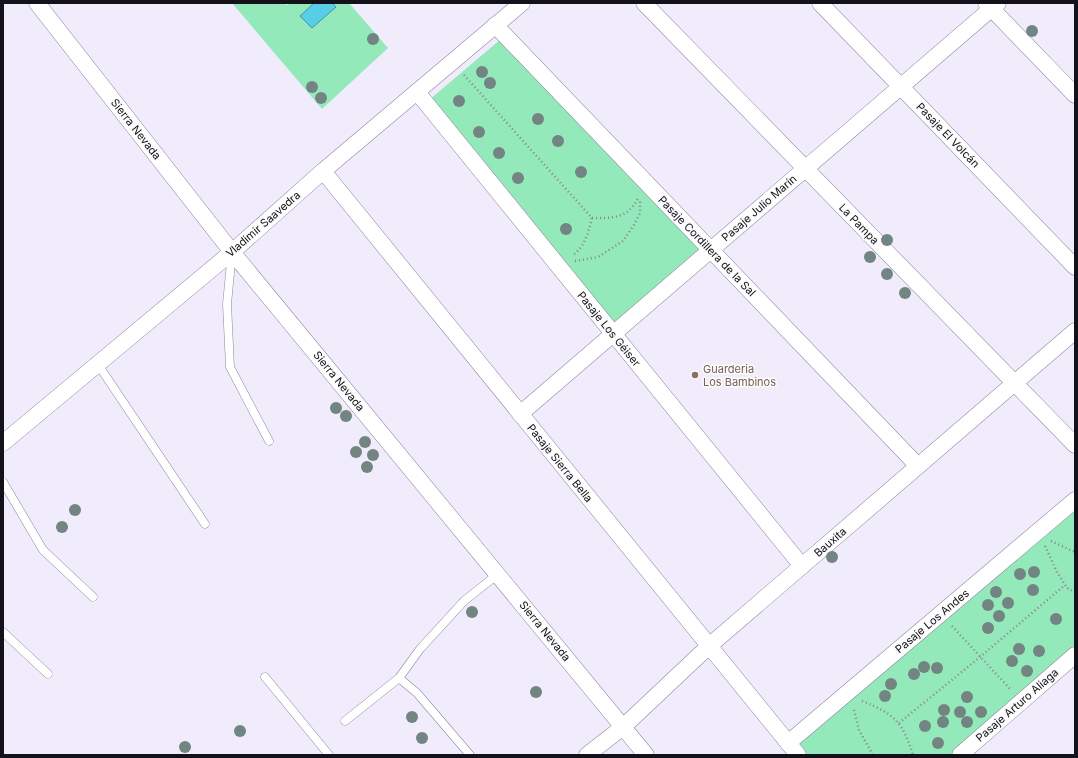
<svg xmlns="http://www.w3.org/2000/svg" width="1078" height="758" font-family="Inter,sans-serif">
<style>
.green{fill:#94e9ba}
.water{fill:#58cee6;stroke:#4395a8}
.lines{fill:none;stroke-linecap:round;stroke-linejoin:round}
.lane-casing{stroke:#8d869e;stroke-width:9}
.street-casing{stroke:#8d869e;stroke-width:17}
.path{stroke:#878490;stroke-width:2.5;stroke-dasharray:1 3;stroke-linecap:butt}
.lane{stroke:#fff;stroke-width:8}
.street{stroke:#fff;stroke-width:16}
.tree{fill:#728582}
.education-dot{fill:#8d6e63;stroke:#fcfcfc;stroke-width:1.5}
.labels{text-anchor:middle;stroke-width:3;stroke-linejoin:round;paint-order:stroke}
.street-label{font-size:11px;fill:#131119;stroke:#fcfcfc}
.education-label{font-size:11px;fill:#785e54;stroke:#fcfcfc;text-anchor:start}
</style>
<rect width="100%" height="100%" fill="#f1ecfc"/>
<g class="green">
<polygon points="232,3 283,3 287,5 290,3 349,3 388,48 322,109"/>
<polygon points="501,39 703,250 612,327 429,100"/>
<polygon points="1075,501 1075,650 951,755 805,755 795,743"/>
</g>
<polygon class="water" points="314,3 332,3 336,7 312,28 300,16"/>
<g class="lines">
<defs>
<g id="lane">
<polyline points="232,252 227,304 230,367 269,441"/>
<polyline points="97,363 205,524"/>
<polyline points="3,482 43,550 93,597"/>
<polyline points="3,632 48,674"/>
<polyline points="265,677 329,755"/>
<polyline points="399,678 417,693 470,755"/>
<polyline points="345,721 399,678 420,649 464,601 498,574"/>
</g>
<g id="street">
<polyline points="37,3 232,252 646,755"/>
<polyline points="644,3 1075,445"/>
<polyline points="820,3 1075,267"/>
<polyline points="986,3 1075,95"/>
<polyline points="495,25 918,466"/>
<polyline points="417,92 802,566"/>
<polyline points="323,171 798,755"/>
<polyline points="520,414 998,3"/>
<polyline points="3,443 232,252 323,171 522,3"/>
<polyline points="788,743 1075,500"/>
<polyline points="587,755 623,727 709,646 1075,331"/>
<polyline points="960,755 1075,655"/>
</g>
</defs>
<use href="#lane" class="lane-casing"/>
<use href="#street" class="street-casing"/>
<g class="path">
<path d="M464,75L592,218C588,234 585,246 572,256"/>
<path d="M592,218C612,218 628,219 638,198"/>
<polyline points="575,261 598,257 623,241 634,225 640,213 640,200"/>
<polyline points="1051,541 1075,552"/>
<polyline points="1045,546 1057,572 1067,588 1075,592"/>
<polyline points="952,626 1011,690"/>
<path d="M862,701C893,713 903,722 913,755"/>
<polyline points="854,710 859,730 873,755"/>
<polyline points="899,723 980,657 1065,585"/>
</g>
<use href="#lane" class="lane"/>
<use href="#street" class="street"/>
</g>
<g class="tree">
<circle cx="1032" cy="31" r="6"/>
<circle cx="373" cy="39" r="6"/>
<circle cx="482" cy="72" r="6"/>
<circle cx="490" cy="83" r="6"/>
<circle cx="312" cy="87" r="6"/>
<circle cx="321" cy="98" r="6"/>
<circle cx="459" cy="101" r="6"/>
<circle cx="538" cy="119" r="6"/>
<circle cx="479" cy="132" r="6"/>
<circle cx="558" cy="141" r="6"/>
<circle cx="499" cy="153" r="6"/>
<circle cx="581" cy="172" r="6"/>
<circle cx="518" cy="178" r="6"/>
<circle cx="566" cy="229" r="6"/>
<circle cx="887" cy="240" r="6"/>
<circle cx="870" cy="257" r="6"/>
<circle cx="887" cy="274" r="6"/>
<circle cx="905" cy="293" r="6"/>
<circle cx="336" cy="408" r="6"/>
<circle cx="346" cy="416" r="6"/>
<circle cx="365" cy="442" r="6"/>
<circle cx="356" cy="452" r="6"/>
<circle cx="373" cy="455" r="6"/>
<circle cx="367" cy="467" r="6"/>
<circle cx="75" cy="510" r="6"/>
<circle cx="62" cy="527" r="6"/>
<circle cx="832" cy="557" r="6"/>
<circle cx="1034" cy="572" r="6"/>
<circle cx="1020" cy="574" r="6"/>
<circle cx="1033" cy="590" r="6"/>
<circle cx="996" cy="592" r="6"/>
<circle cx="1008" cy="603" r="6"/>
<circle cx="988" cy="605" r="6"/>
<circle cx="472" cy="612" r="6"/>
<circle cx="999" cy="616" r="6"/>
<circle cx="1056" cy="619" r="6"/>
<circle cx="988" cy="628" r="6"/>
<circle cx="1019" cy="649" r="6"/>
<circle cx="1039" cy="651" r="6"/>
<circle cx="1012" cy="661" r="6"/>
<circle cx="924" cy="667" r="6"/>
<circle cx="937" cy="668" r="6"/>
<circle cx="1027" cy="671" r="6"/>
<circle cx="914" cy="674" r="6"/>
<circle cx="891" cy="684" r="6"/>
<circle cx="536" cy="692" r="6"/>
<circle cx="885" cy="696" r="6"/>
<circle cx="967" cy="697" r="6"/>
<circle cx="944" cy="710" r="6"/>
<circle cx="960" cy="712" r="6"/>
<circle cx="981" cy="712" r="6"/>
<circle cx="412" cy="717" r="6"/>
<circle cx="943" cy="722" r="6"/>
<circle cx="967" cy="722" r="6"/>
<circle cx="925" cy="726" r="6"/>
<circle cx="240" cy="731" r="6"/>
<circle cx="422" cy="738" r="6"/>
<circle cx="938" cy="743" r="6"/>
<circle cx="185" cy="747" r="6"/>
</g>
<circle class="education-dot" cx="695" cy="375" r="4"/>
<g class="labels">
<g class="street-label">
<text transform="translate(136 129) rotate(52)" y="4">Sierra Nevada</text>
<text transform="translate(948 135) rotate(46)" y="4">Pasaje El Volcán</text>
<text transform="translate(759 208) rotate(-41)" y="4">Pasaje Julio Marín</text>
<text transform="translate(263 224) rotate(-41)" y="4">Vladimir Saavedra</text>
<text transform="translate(859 224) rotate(46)" y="4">La Pampa</text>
<text transform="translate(707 246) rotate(46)" y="4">Pasaje Cordillera de la Sal</text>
<text transform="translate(609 329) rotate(51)" y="4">Pasaje Los Géiser</text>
<text transform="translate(339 381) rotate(51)" y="4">Sierra Nevada</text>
<text transform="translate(560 463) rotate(51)" y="4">Pasaje Sierra Bella</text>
<text transform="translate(830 542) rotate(-41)" y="4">Bauxita</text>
<text transform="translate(932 621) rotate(-40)" y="4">Pasaje Los Andes</text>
<text transform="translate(545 631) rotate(51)" y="4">Sierra Nevada</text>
<text transform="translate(1017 705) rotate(-41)" y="4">Pasaje Arturo Aliaga</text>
</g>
<g class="education-label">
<text x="703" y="373">Guarderia<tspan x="703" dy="13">Los Bambinos</tspan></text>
</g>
</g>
<rect width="1078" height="758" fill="none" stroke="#131119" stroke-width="8"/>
</svg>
